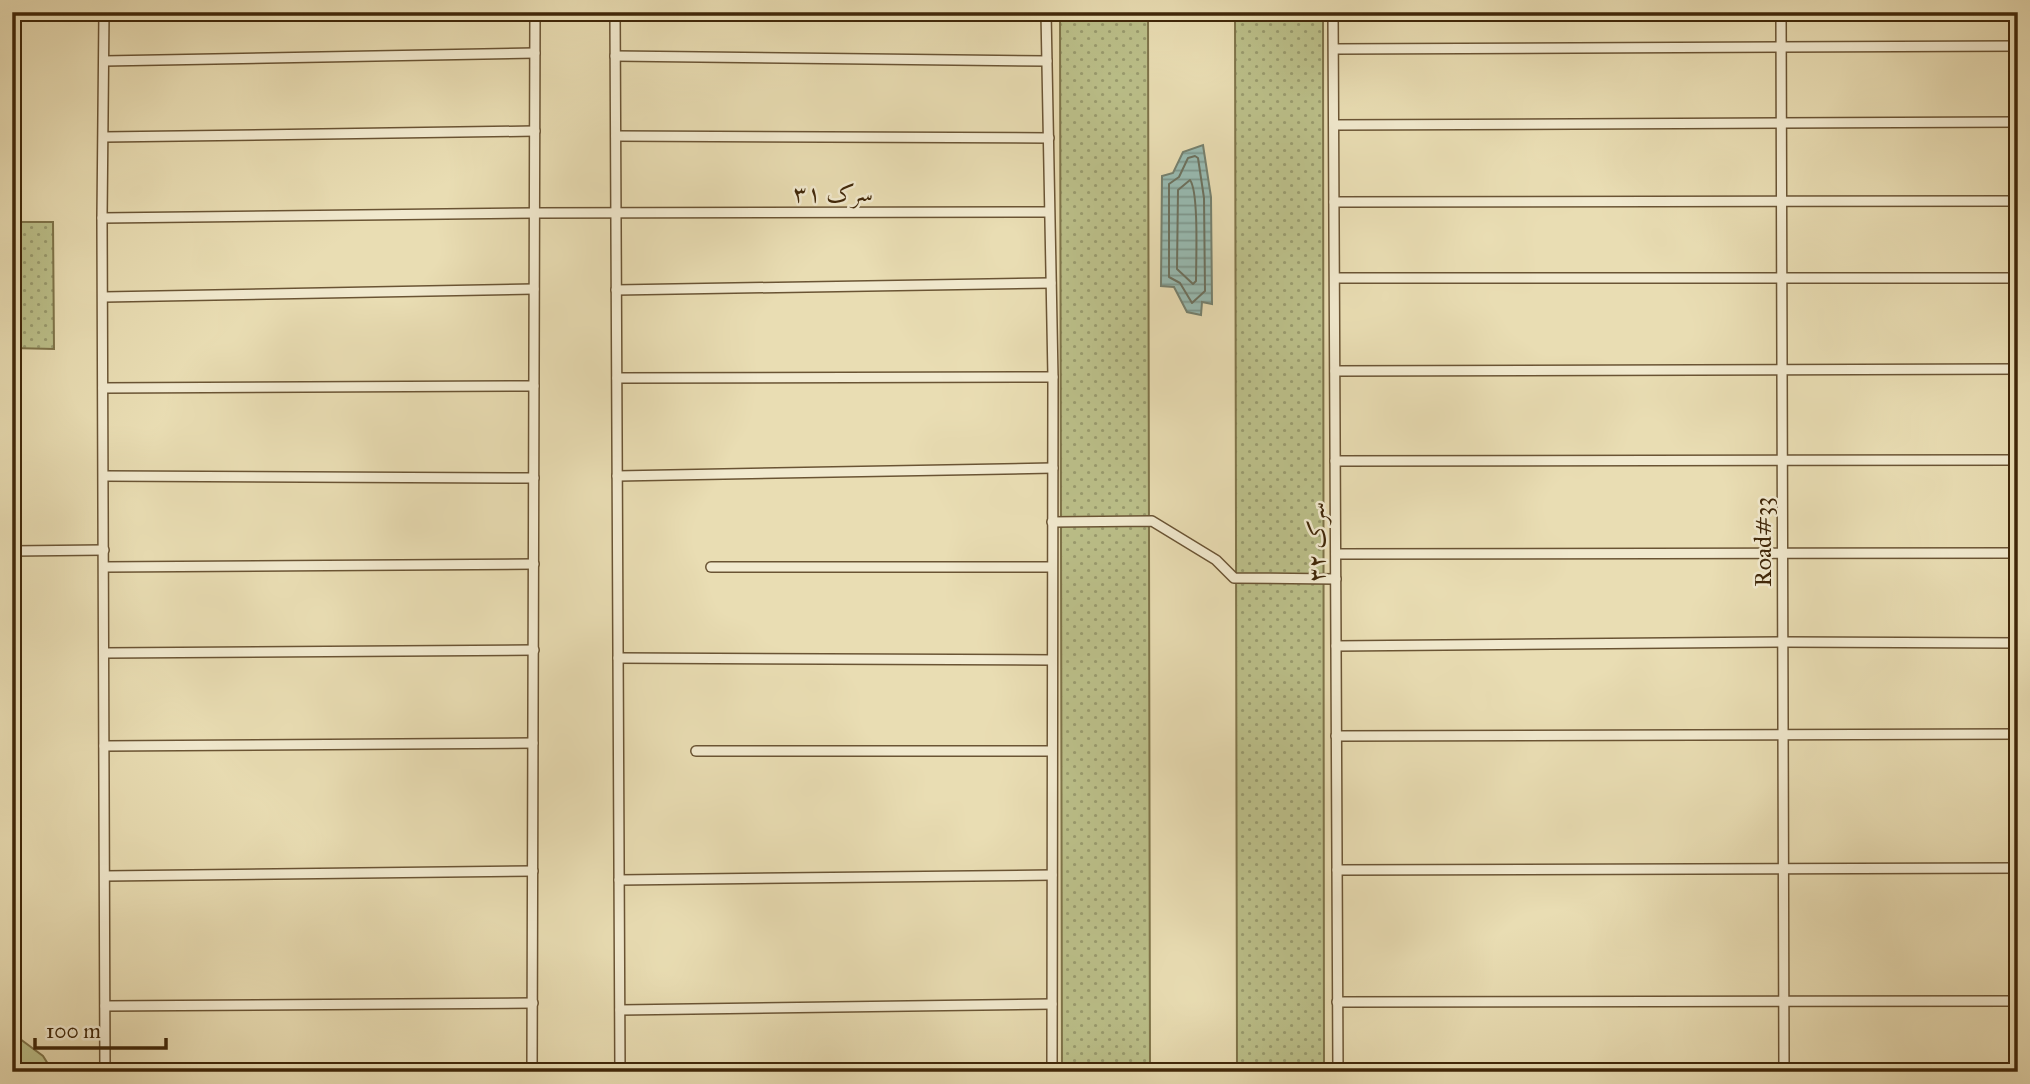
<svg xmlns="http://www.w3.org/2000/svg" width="2030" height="1084" font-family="'IM FELL Great Primer',Amiri,serif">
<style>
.garden{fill:url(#garden-dots);stroke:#7e7349;stroke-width:2}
.pitch{fill:#bbbf89;stroke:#7e7349;stroke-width:2}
.water{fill:url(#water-rules);stroke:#75806e;stroke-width:2}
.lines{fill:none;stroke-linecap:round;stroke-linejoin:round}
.shore{stroke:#6c715e;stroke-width:2}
.minor-casing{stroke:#6a5434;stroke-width:12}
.minor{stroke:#f1e9ce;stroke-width:9}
.labels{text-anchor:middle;stroke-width:5;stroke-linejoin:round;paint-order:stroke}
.street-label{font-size:24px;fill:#402709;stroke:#f1e9ce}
</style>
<defs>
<pattern id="garden-dots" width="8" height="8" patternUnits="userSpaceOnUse" patternTransform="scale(1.75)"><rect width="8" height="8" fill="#bbbf89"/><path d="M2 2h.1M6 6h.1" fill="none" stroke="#999b6e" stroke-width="1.8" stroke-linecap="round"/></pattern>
<pattern id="water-rules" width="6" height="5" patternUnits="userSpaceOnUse" patternTransform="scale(1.75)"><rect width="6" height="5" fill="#98bbb2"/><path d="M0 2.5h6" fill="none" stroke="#7d988f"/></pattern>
</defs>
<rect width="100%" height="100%" fill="#e9ddb3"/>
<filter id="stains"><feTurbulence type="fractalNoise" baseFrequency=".00286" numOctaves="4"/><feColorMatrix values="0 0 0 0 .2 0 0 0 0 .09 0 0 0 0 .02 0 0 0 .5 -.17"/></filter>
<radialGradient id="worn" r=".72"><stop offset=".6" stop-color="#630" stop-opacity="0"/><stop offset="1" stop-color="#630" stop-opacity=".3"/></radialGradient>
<g class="garden">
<polygon points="1060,12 1148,12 1150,1072 1062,1072"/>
<polygon points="1235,12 1323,12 1324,1072 1237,1072"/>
<polygon points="12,222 53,222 54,349 12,348"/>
</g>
<polygon class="pitch" points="12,1033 43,1056 53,1072 12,1072"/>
<polygon class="water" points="1203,145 1211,197 1212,304 1202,302 1201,315 1187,312 1174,287 1161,286 1162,176 1173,173 1183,152"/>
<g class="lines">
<g class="shore">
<polygon points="1195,156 1198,158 1204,198 1205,291 1192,303 1180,283 1169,277 1169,184 1179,177 1188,158"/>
<path d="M1190,180C1199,192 1196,261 1196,281L1193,284L1177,269L1178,190Z"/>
</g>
<defs>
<g id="minor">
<polyline points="104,12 102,218 105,1072"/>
<polyline points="615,12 620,1072"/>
<polyline points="1046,12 1053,377 1052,1072"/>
<polyline points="1333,12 1338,1072"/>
<polyline points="1781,12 1784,1072"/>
<polyline points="1334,49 2018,46"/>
<polyline points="615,56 1047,61"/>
<polyline points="104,61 535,53"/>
<polyline points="1334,125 2018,122"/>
<polyline points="616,136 1049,138"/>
<polyline points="104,137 535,131"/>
<polyline points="1334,202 2018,201"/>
<polyline points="102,218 534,213 1049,212"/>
<polyline points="1335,278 2018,278"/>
<polyline points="616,290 1051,283"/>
<polyline points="104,297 534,289"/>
<polyline points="1335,371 2018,369"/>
<polyline points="617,378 1053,377"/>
<polyline points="103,388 534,386"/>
<polyline points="1335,461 2018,460"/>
<polyline points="104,476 534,478"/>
<polyline points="617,476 1053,468"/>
<polyline points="1052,522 1152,521 1216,560 1234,578 1336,579"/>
<polyline points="12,551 104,550"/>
<polyline points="1336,554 2018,553"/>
<polyline points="104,567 534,564"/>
<polyline points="711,567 1052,567"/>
<polyline points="1336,646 1783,642 2018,643"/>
<polyline points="104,653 534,650"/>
<polyline points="618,658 1052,660"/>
<polyline points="1336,736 2018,734"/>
<polyline points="104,746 533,743"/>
<polyline points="696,751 1052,751"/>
<polyline points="1337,870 2018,868"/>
<polyline points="105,876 533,871"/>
<polyline points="619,880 1052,875"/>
<polyline points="1337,1002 2018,1001"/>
<polyline points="105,1006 533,1003"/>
<polyline points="620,1010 1052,1004"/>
<polyline points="532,1072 535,12"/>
</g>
</defs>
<use href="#minor" class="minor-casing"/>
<use href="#minor" class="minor"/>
</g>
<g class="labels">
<g class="street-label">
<text x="833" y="201">سرک ۳۱</text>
<text transform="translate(1316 542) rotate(-90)" y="8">سرک ۳۲</text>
<text transform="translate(1763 542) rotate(-90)" y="8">Road#33</text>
</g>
</g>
<rect width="2030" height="1084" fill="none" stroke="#e9ddb3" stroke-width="42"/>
<rect x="14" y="14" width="2002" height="1056" fill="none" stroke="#402709" stroke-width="3.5"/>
<rect x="21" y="21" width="1988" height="1042" fill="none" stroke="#402709" stroke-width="2"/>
<path d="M35 1038v10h131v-10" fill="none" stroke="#402709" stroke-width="3.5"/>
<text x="46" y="1038" font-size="21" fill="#402709" stroke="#f1e9ce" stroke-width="5" paint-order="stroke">100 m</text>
<rect width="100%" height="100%" filter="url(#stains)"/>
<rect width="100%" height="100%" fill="url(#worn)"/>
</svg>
